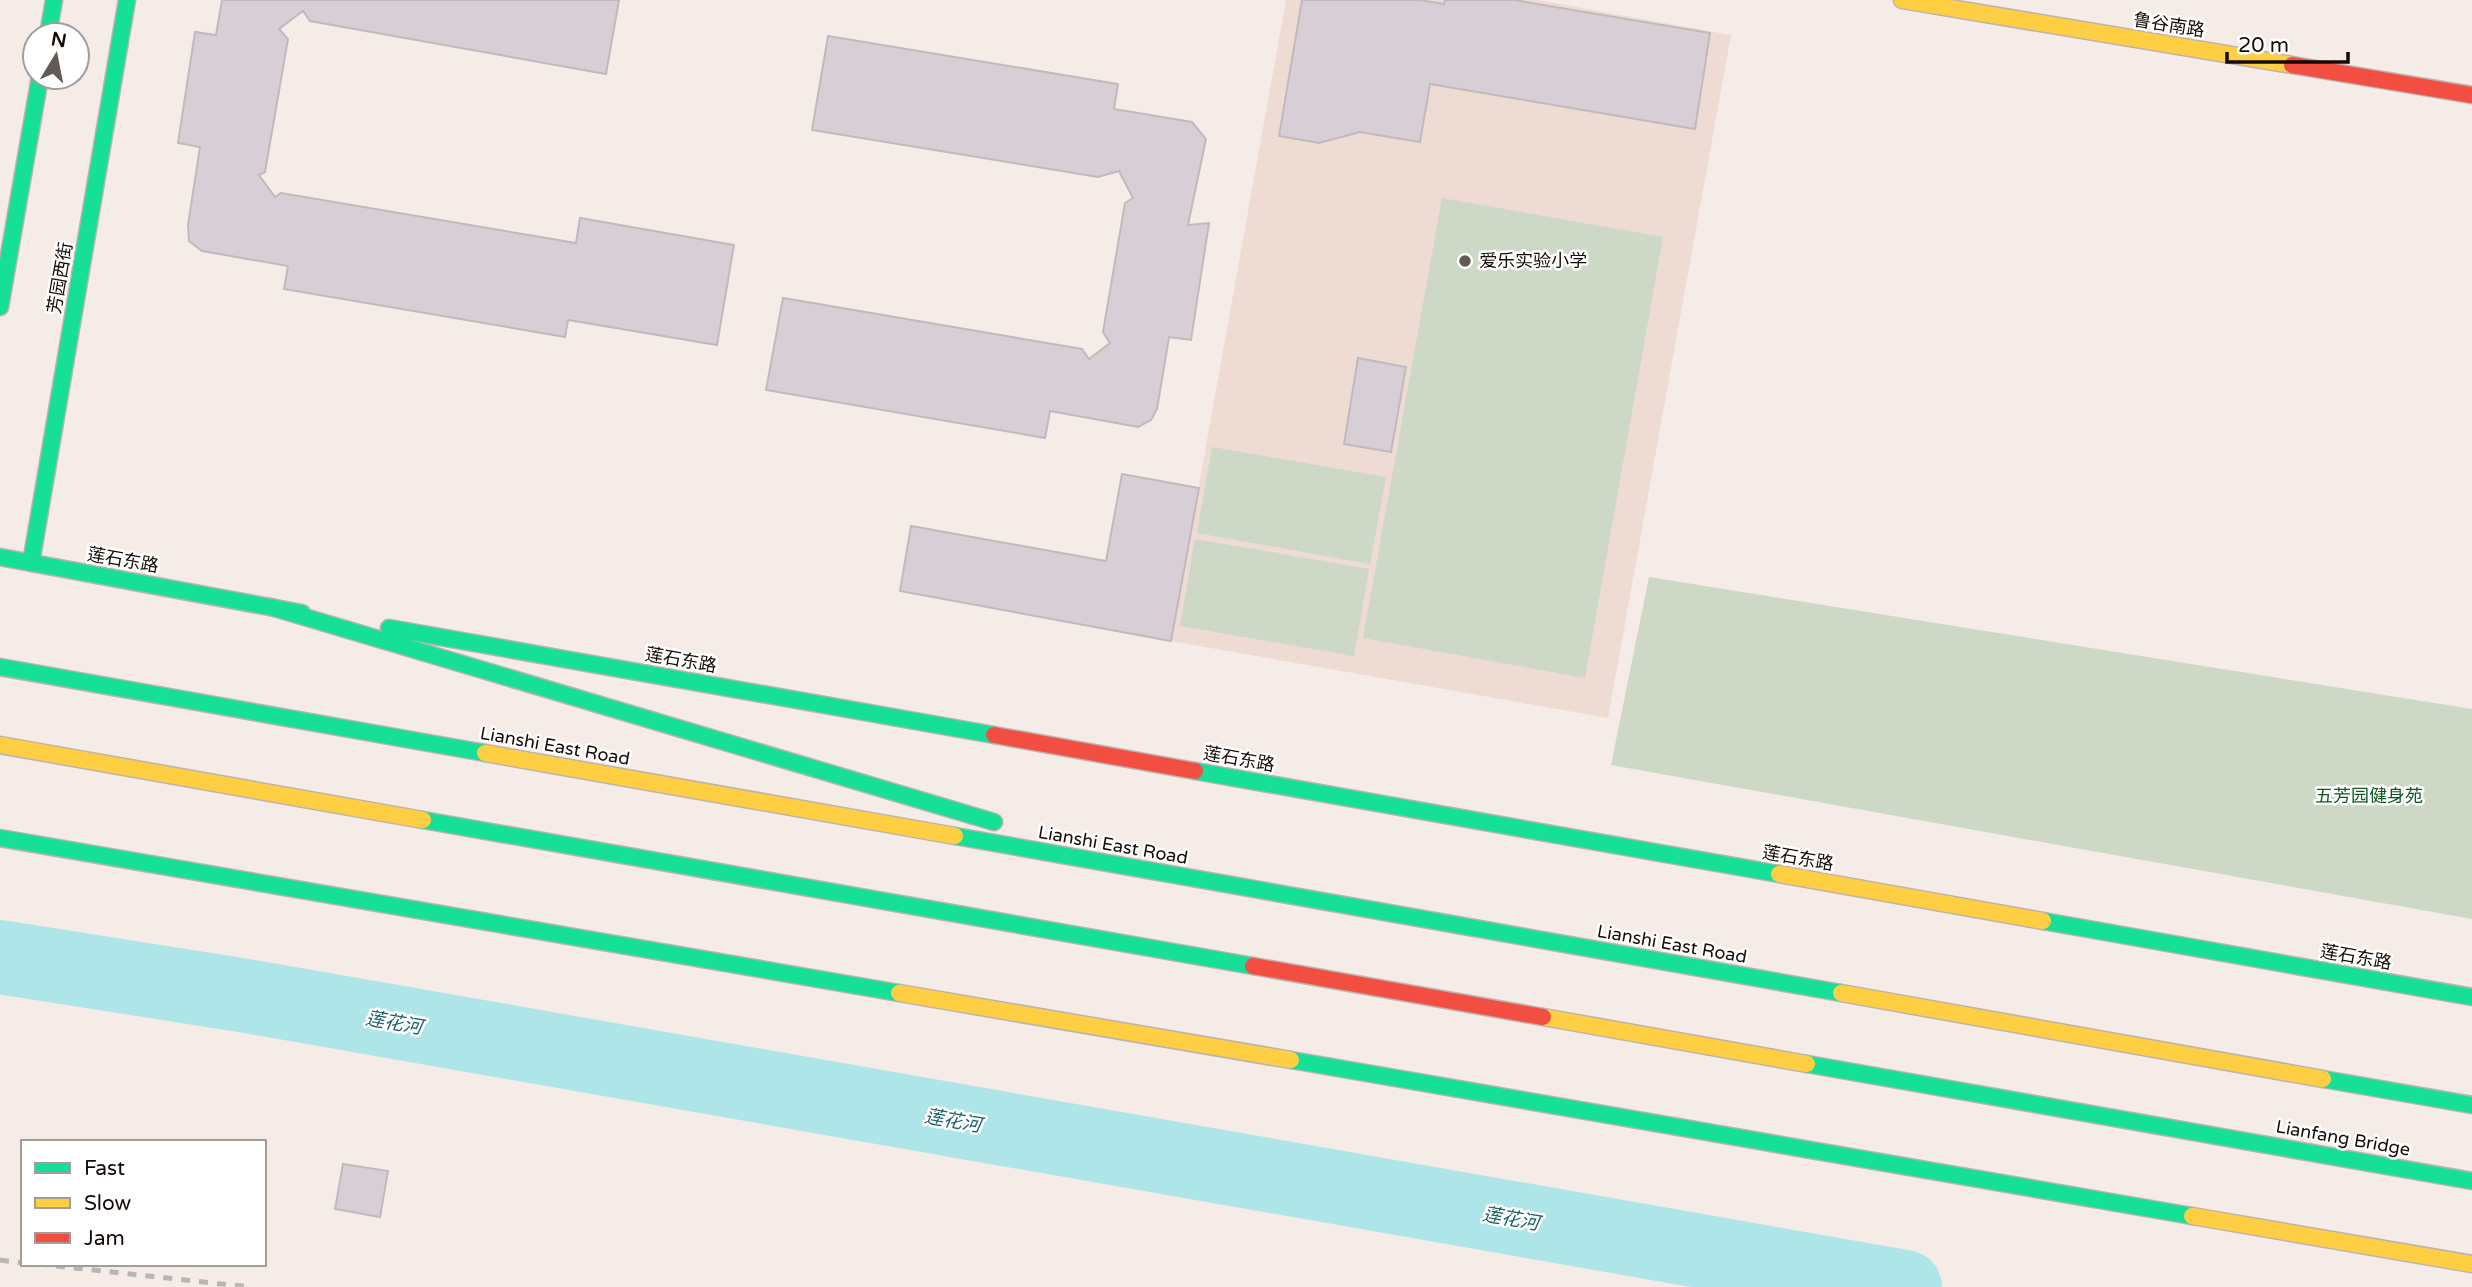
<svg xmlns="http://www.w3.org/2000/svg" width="2472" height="1287" font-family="'Varela Round','Noto Sans SC',sans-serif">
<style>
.education{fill:#eddbd4}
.green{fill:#cdd8c7}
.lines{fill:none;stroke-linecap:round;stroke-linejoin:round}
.river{stroke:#aee5e9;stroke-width:74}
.building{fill:#d8ced6;stroke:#c1babd;stroke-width:2}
.fast-casing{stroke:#bcb3ae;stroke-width:19}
.slow-casing{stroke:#bcb3ae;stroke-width:19}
.jam-casing{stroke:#bcb3ae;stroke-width:19}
.fast{stroke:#16e098;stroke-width:16}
.slow{stroke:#ffcf43;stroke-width:16}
.jam{stroke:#f24e42;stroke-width:16}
.rail{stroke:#b8b5b3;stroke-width:5;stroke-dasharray:9 9;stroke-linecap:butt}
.poi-dot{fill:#635955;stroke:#fff;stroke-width:2.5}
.labels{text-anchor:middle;stroke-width:5;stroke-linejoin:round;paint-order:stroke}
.street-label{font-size:18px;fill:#140a06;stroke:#fff}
.poi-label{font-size:18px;fill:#140a06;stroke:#fff;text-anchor:start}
.park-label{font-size:18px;fill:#0f5820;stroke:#fff}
.water-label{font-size:19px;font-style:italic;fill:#1b6066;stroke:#fff}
</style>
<rect width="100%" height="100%" fill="#f6ece7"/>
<polygon class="education" points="1286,0 1538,0 1731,35 1608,718 1171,641"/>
<g class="green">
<polygon points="1442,198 1663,237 1585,678 1363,638"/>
<polygon points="1212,447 1386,477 1370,564 1197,533"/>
<polygon points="1195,539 1369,569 1354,656 1180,626"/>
<polygon points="1649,577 2472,709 2472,919 1611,765"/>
</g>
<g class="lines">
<polyline class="river" points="0,957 247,996 1905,1287"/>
</g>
<g class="building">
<polygon points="222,0 619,0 606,74 310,21 303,11 279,29 288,39 265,172 259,175 275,197 281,193 576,243 580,218 734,245 717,345 568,320 565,337 284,289 288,266 202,251 189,241 188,225 200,147 178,143 195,32 216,35"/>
<polygon points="1302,0 1420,0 1444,4 1445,0 1514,0 1710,33 1695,129 1430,84 1420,142 1360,132 1319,143 1279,136"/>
<polygon points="828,36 1118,84 1114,109 1192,122 1206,139 1188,225 1209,223 1191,340 1169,337 1157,409 1151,420 1138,427 1050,411 1045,438 766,390 783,298 1082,349 1089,359 1110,343 1103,332 1125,203 1133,198 1119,171 1098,177 812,130"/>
<polygon points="1358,358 1406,367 1391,452 1344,444"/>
<polygon points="1122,474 1199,488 1171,641 900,591 911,526 1106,561"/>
<polygon points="343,1164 388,1171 380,1217 335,1209"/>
</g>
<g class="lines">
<defs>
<g id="fast">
<polyline points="48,35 54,0"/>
<polyline points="0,307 40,77"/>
<polyline points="0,557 302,613"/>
<polyline points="31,563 127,0"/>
<polyline points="271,607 994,822"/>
<polyline points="389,628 994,735"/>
<polyline points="0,667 485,753"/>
<polyline points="1195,771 1779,874"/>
<polyline points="423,820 1253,966"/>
<polyline points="955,836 1841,993"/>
<polyline points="0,838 899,993"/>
<polyline points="2043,921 2472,997"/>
<polyline points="1291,1060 2192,1216"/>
<polyline points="1807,1064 2472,1181"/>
<polyline points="2323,1079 2472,1105"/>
</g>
<g id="slow">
<polyline points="1902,0 2292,65"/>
<polyline points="0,745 423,820"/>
<polyline points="485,753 955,836"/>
<polyline points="1779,874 2043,921"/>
<polyline points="899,993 1291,1060"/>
<polyline points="1841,993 2323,1079"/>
<polyline points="1543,1017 1807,1064"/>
<polyline points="2192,1216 2472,1264"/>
</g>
<g id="jam">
<polyline points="2292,65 2472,95"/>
<polyline points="994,735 1195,771"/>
<polyline points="1253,966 1543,1017"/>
</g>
</defs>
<use href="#fast" class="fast-casing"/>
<use href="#slow" class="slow-casing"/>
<use href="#jam" class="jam-casing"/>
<use href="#fast" class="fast"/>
<use href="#slow" class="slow"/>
<use href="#jam" class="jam"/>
<g class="rail">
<polyline points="0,1260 23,1263"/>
<polyline points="38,1264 250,1287"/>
</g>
</g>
<circle class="poi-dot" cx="1465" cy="261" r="7"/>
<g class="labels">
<g class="street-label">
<text transform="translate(2169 25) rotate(9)" y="6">鲁谷南路</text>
<text transform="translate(60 278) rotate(-80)" y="6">芳园西街</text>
<text transform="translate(123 560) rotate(10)" y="6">莲石东路</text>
<text transform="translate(681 660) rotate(10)" y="6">莲石东路</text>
<text transform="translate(555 746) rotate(10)" y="6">Lianshi East Road</text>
<text transform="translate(1239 759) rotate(10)" y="6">莲石东路</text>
<text transform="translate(1113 845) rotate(10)" y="6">Lianshi East Road</text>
<text transform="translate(1798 858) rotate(10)" y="6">莲石东路</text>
<text transform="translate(1672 944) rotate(10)" y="6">Lianshi East Road</text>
<text transform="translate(2356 957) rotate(10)" y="6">莲石东路</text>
<text transform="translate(2343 1138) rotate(10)" y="6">Lianfang Bridge</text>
</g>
<g class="poi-label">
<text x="1479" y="267">爱乐实验小学</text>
</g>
<g class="park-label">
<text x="2369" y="802">五芳园健身苑</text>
</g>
<g class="water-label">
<text transform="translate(394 1022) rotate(10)" y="7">莲花河</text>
<text transform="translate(953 1120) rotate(10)" y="7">莲花河</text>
<text transform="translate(1511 1218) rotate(10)" y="7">莲花河</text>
</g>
</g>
<rect x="21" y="1140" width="245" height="126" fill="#ffffff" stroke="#a19d9b" stroke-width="2"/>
<rect x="35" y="1163" width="35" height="10" fill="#16e098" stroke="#a19d9b" stroke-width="2"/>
<text x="84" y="1175" font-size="21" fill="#140a06">Fast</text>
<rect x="35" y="1198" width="35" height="10" fill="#ffcf43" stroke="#a19d9b" stroke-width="2"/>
<text x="84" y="1210" font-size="21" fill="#140a06">Slow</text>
<rect x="35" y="1233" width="35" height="10" fill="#f24e42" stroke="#a19d9b" stroke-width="2"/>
<text x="84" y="1245" font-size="21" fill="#140a06">Jam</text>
<g transform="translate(56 56) rotate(10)"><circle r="33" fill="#ffffff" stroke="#a19d9b" stroke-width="2"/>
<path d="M0-5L12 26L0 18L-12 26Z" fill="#635955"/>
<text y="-10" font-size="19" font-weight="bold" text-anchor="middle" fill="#140a06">N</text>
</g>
<path d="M2227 52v10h121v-10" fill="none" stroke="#140a06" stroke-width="3.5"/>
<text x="2238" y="52" font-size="21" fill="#140a06" stroke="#ffffff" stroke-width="5" paint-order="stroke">20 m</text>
</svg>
